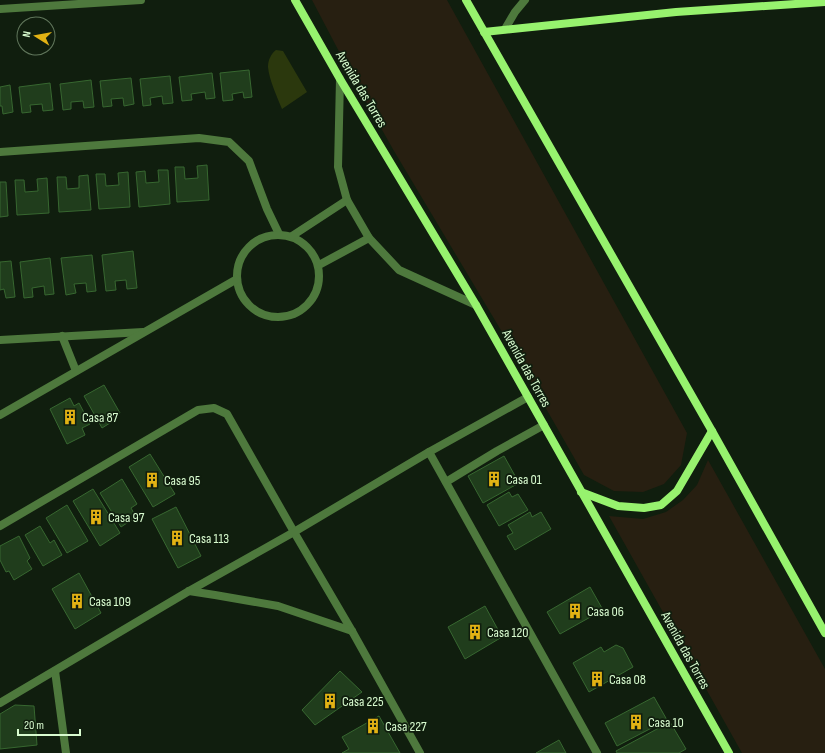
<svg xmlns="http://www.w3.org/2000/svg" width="825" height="753" font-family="'Sofia Sans Condensed',sans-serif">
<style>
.green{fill:#271f11}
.water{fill:#2b380d}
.building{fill:#203d1c;stroke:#376730}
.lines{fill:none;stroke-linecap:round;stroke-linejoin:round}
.service{stroke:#4e793d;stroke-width:8}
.minor{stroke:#4e793d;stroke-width:8}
.secondary{stroke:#97f26e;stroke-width:8}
.labels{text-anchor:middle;stroke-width:3.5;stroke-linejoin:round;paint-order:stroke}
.street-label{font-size:14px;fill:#d8fbcf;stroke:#101e0e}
.poi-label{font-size:14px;fill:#d8fbcf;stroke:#101e0e;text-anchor:start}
</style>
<rect width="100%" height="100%" fill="#101e0e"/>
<g class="green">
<polygon points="312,0 447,0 687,433 681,465 664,484 643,492 614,491 584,475 508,342 394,151 355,82"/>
<polygon points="708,460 825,669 825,753 742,753 609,516 643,519 666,512 683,500 697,485"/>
</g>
<path class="water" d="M276,50L283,51L307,92L282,109C277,97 269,79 268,67C268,60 271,54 276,50Z"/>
<g class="building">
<polygon points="249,70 252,97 244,98 243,92 232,94 233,100 223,101 220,73"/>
<polygon points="212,73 215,98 206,99 205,92 191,94 192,100 182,101 179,77"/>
<polygon points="170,76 173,103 163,104 162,96 150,98 151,105 143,106 140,79"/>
<polygon points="131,78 134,104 124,106 123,98 111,99 112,106 103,107 100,81"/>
<polygon points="91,80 94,107 84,108 83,101 71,102 71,109 63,110 60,84"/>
<polygon points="50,83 53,110 43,111 42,104 30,105 31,112 22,113 19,87"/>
<polygon points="10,85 13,112 3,114 2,106 0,106 0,87"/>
<polygon points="207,165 209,200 177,202 175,167 184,167 185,179 198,178 197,166"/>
<polygon points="158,170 168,170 170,204 139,207 136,172 145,171 146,183 159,182"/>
<polygon points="128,172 130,207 99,209 96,174 105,174 106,186 119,185 118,173"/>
<polygon points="88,175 91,210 59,212 57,177 66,177 67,189 79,188 79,176"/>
<polygon points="47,178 49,213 17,215 15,180 24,180 25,192 38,191 37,179"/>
<polygon points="0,182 6,182 8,216 0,217"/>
<polygon points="133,251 137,288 127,289 126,280 115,281 116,290 106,291 102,255"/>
<polygon points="92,255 96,291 87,292 86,283 74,284 76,293 66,295 61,258"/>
<polygon points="50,258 54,294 45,295 44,286 32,288 33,297 24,298 20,262"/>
<polygon points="11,261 15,297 6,298 4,289 0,290 0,262"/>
<polygon points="104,385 120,413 111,418 110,423 102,428 84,396"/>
<polygon points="70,398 74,406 79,403 90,424 82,428 85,435 67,444 50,409"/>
<polygon points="150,454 175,494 153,507 129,467"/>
<polygon points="504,456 519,483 483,503 468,476"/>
<polygon points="122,479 137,504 131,508 136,517 121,527 100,493"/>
<polygon points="93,489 120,533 100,546 73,501"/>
<polygon points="509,492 512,497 518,494 528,510 499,526 487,505"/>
<polygon points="67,505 88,541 67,553 46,518"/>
<polygon points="176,507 201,556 178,568 152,519"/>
<polygon points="530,512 532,517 541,512 551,529 515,550 507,536 513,533 508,525"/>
<polygon points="40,526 50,543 54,540 62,555 43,566 25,535"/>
<polygon points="19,536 30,558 27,561 32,569 14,580 9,571 6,572 0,560 0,546"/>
<polygon points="79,573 101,613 75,629 52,589"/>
<polygon points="590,587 603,610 560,634 547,612"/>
<polygon points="485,606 502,637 465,659 448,627"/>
<polygon points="616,645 623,648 633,667 589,692 573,663 601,647 604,652"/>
<polygon points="340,671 362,692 315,725 302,710"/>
<polygon points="654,697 667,720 617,746 605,723"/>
<polygon points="15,705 34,706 37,745 0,749 0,714"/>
<polygon points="379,716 400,753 342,753 349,749 342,737"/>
<polygon points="670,722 686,749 679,753 617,753 616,751"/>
<polygon points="559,740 566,753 536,753"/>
</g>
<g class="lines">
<polyline class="service" points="505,29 515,12 525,0"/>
<g class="minor">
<polyline points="0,9 141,0"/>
<polyline points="340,79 338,167 347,200 369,238 399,270 476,305"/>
<polyline points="0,152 199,138 229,142 249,161 267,209 279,234"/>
<circle cx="278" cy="276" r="41"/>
<polyline points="292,236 347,200"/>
<polyline points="319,265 369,238"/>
<polyline points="62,336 76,371"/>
<polyline points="0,340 143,332"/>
<polyline points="0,415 237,279"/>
<polyline points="429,452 528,397"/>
<polyline points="446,482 497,451 544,425"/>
<polyline points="0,526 198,410 214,408 227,414 294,532 352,631 420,753"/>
<polyline points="189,591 215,595 278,606 352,631"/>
<polyline points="55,671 66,753"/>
<polyline points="0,703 189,591 294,532 429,452 597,753"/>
</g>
<g class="secondary">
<polyline points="295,0 340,79 476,305 528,397 729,753"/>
<polyline points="466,0 712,431 825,633"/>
<polyline points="484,32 676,12 825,2"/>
<polyline points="581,492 618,506 644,508 661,505 677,491 712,431"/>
</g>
</g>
<defs>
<symbol id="building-bare" viewBox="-9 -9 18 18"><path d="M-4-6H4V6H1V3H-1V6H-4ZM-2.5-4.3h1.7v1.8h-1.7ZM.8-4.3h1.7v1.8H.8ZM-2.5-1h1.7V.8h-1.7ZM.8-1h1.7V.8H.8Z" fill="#e2b214" stroke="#101e0e" stroke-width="2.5" paint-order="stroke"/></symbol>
</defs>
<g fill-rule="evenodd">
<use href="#building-bare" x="59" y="406" width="22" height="22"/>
<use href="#building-bare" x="483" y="468" width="22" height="22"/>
<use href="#building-bare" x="141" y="469" width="22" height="22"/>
<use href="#building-bare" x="85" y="506" width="22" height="22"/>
<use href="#building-bare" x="166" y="527" width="22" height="22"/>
<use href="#building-bare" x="66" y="590" width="22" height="22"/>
<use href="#building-bare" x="564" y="600" width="22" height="22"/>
<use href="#building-bare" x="464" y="621" width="22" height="22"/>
<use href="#building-bare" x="586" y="668" width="22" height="22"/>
<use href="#building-bare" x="319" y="690" width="22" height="22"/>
<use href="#building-bare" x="625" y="711" width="22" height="22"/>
<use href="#building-bare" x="362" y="715" width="22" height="22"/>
</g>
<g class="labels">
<g class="street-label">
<text transform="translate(362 89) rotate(59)" y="5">Avenida das Torres</text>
<text transform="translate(527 368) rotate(61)" y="5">Avenida das Torres</text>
<text transform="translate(686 650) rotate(61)" y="5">Avenida das Torres</text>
</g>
<g class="poi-label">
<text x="82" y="422">Casa 87</text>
<text x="506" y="484">Casa 01</text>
<text x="164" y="485">Casa 95</text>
<text x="108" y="522">Casa 97</text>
<text x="189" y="543">Casa 113</text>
<text x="89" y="606">Casa 109</text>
<text x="587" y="616">Casa 06</text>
<text x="487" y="637">Casa 120</text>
<text x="609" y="684">Casa 08</text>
<text x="342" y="706">Casa 225</text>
<text x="648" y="727">Casa 10</text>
<text x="385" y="731">Casa 227</text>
</g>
</g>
<g transform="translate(36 36) rotate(281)"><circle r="19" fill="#101e0e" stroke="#60765b"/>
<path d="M0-3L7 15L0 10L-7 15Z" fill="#e2b214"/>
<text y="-6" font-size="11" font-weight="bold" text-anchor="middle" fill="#d8fbcf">N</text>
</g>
<path d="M18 729v6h62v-6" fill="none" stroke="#d8fbcf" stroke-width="2"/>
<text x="24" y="729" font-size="12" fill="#d8fbcf" stroke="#101e0e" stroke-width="3" paint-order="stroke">20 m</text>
</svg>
